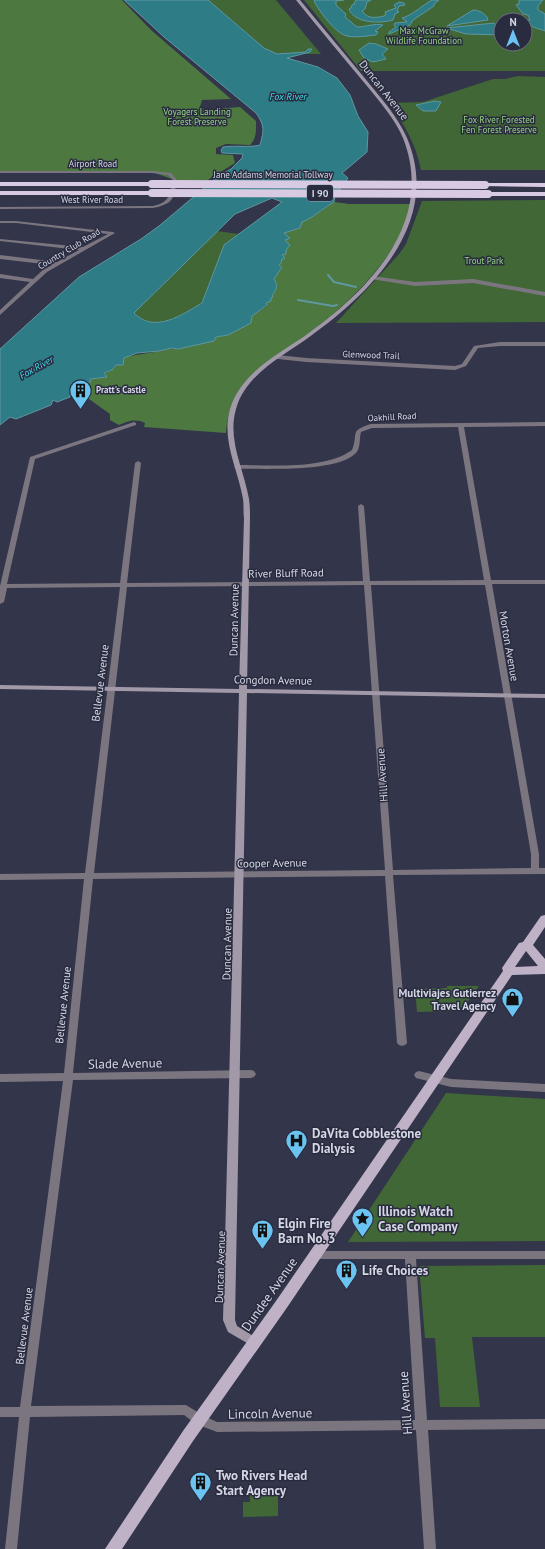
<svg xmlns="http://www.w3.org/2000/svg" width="545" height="1549" font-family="'PT Sans',sans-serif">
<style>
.green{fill:#406735;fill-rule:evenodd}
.forest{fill:#4d7840}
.water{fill:#2d7c86;stroke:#5f97a2;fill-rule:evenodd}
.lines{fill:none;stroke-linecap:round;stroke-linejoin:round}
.stream{stroke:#5f97a2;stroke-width:2}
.street{fill:#7b757f;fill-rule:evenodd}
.secondary{fill:#a198a8;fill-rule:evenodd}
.primary{fill:#bfb2c7;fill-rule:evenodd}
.highway{fill:#d9cae3;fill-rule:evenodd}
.highway-bridge{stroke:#d9cae3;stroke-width:8}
.labels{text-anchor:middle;stroke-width:3;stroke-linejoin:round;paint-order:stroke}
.far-park-label{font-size:9px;fill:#95d383;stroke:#292b3f}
.far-street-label{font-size:9px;fill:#d5d7e5;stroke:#292b3f}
.far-poi-label{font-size:9px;font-weight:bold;fill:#d5d7e5;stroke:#292b3f;text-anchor:start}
.far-water-label{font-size:10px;font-style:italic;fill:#3fd9eb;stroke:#292b3f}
.shield{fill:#292b3f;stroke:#a1a3b3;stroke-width:1}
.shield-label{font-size:10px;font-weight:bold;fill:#d5d7e5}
.street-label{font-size:11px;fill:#d5d7e5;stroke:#292b3f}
.poi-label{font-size:11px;font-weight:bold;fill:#d5d7e5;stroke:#292b3f;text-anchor:end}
.near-street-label{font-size:13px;fill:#d5d7e5;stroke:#292b3f}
.near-poi-label{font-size:13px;font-weight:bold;fill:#d5d7e5;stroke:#292b3f;text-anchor:start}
</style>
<rect width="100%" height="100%" fill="#33354a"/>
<g class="green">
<polygon points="208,0 276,0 321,54 277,54 264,48"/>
<path d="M304,0H545V71H361ZM501,20H525V44H501Z"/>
<path d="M518,76L545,77V170H421C416,144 404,124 389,103L423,102L493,79H505Z"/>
<polygon points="545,200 545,322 336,323 399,254 406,244 422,201"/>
<path d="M217,231L239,234L224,245L202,303C182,315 154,334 134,313Z"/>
<polygon points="447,986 479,986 461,1011 417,1012 415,989 447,988"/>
<polygon points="446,1093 545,1099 545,1241 348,1242"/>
<polygon points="545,1265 545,1337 472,1337 480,1407 440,1407 435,1338 425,1338 419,1266"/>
<polygon points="250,1493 278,1493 278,1516 243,1517 243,1502 250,1502"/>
</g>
<g class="forest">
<path d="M0,0H122L151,30L231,99L202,100L200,107L204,110L240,107L256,121C256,130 257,138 250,145L226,144L216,148V154L233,155L235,163L206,181L175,180L152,172H0Z"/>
<path d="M334,202L349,204H410C403,253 347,306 309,333C268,363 230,377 226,433L144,427L145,423C136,418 128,421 119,425L110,420V414L82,394L75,395L71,392L77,389L85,390L87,388L86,385L90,379L106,377L104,374L112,370L116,365H123V358C135,354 147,354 159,351C166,350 171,348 178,349L216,337L228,335L251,316L267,306L266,303L270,298L276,288L274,279L282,267L279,265L287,243L285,240L284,233L300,228L301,222C313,218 323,208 334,202Z"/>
</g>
<g class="water">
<path d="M124,0H208L264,48L277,54L305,52L308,49H312L310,52L287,58L318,67L337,78L350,95L358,116L368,132L367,152L342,173L348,178L335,196L334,202C323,208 313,218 302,222L300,228L284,233L290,238L285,240L290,245L286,250V254L282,255L285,258L281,260L282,261L279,265L282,267L274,279C278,285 277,290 272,295L273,297L271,298V301L266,303L267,305L252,316L251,323L228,335L216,337L214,341L178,349L172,348L159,351L137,353L124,358L123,365H116L112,370L104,373L107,377L90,379L91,381L86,385L88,388C82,391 78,388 71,392L73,394L70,395V397L57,402L53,400L51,405L16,419L10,417L0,425V349L79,277L141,239L159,226L217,177L231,169L242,158L243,154L222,153L221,150L223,147C236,145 248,148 260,145C264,130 265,126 256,113L164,37ZM272,198L282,202L224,245L202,303C182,315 154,334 134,313L235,214Z"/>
<path d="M315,0H344L336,1V5L346,14L345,17L357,27C366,27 374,23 383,25L375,31L378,32L376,35C367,36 356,38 347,36C336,34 319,11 314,1Z"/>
<path d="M356,0H371L367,2L365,9L362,11C368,19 374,18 384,16L386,14L385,12L396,8L394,5L399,2L404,3L405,5L399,6L397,11L399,12L395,14L393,20C379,24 354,23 349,9L351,8L352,5L355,4L354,3Z"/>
<path d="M432,0H439L434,4V6L413,20L410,25L389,34V32L396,27L394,25L395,23L407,22L402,18C413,15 421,6 432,0Z"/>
<path d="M519,0H543L538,6V10L545,14V31C535,27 534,30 527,20H530L528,15L523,14L516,5L519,4Z"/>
<path d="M473,10C479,10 487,14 488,20L447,26Z"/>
<polygon points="494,23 501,30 501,35 466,34 446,28"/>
<polygon points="369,43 376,44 388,49 382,54 386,59 373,62 364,58 359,50"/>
<polygon points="435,101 441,102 436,111 423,111 416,105"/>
</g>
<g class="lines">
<g class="stream">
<polyline points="328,275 334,282 356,287"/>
<polyline points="298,300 333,306 337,305"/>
</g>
<g class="street">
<path d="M0,171H152L171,173L177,180C174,199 173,204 153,208L0,209V207L153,206C170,202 169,196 173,180L168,175L152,173H0Z"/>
<polygon points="0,221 16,221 113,232 115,233 47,272 0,315 0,310 30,282 0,278 0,274 33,279 43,270 52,265 0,259 0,255 57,262 79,250 0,241 0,239 83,247 108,234 16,223 0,223"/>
<polygon points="373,276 415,282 473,279 545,292 545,296 473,283 415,286 371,279 370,278"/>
<polygon points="500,342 545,342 545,346 500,346 478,348 466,366 455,370 306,362 278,359 275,357 278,355 306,358 455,366 462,364 474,346"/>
<path d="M134,422L136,423V425L35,459L7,584L120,583L135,463L138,461L141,463L127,583L363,581L358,506L361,504L364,506L370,581L484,580L458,427L372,428L361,432C359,439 361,447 356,453C336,473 265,468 237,469L234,467L237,465C269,465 325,470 352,450C359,434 348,431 371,424L545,422V426L464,427L491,580H545V584H492L539,854V868H545V874L393,875L407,1043L405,1045L402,1046L399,1045L397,1043L385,876L93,879L73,1073L251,1070L254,1071L256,1074L254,1077L251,1078L73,1080L31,1406L186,1405L204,1416L217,1422L415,1420L405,1259H314L310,1258L309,1255L310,1252L314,1251H545V1259H416L427,1420L545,1419V1429L428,1430L436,1549H424L416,1430L217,1432L196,1424L184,1415L30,1417L17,1549H5L19,1417H0V1407H20L63,1081L0,1082V1074L64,1073L84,879L0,880V874L85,873L120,587L7,588L4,602L0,604V586L30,457ZM364,585L385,870L94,873L127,587ZM371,585H485L531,854V868L393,870Z"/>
<polygon points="419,1071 451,1079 545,1084 545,1092 451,1087 416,1078 414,1075 416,1072"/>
</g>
<path class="secondary" d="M296,0H300C322,27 345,54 367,81C381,98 398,117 407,138C442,221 374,290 312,335C284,356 246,373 236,409C227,440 244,469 249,499C250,505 250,512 250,518L247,689L545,694V698L247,693L235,1320L237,1326L258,1339L260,1342L258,1345L254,1347L228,1332L223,1320L239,693L0,689V685L239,689L244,518C243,512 244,505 243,499C238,469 221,440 230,409C241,373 277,355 306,335C369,290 436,222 403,138C395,119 380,102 367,86C343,57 319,29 296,0Z"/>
<path class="primary" d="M545,915V927L533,945L545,959V974L512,975L286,1309L193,1441L122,1549H105L183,1431L276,1301L503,971L502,968L519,943L523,942L541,916ZM526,951L538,966L515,967Z"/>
<g class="highway">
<polygon points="0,182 152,182 156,184 152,186 0,186"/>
<polygon points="485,183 545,183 545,187 483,186 481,185"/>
<polygon points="0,191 152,191 156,193 152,195 0,195"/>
<rect x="485" y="192" width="60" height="4"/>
</g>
<g class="highway-bridge">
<polyline points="152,184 485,185"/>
<polyline points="152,193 488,194"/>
</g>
</g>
<defs>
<symbol id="building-pin" viewBox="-11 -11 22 30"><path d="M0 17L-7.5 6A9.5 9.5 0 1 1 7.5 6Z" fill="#6ac3f1" stroke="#292b3f"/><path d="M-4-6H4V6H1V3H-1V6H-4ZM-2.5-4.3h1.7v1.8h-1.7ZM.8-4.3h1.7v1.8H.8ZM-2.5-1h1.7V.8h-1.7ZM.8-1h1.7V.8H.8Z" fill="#111"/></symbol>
<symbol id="shop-pin" viewBox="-11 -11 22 30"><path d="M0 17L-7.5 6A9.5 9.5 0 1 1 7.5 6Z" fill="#6ac3f1" stroke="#292b3f"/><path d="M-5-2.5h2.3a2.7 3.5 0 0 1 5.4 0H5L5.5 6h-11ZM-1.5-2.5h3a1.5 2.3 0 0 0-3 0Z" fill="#111"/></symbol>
<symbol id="hospital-pin" viewBox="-11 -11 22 30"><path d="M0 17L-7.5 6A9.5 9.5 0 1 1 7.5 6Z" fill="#6ac3f1" stroke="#292b3f"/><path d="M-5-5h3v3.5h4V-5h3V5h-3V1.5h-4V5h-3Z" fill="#111"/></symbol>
<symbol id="sight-pin" viewBox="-11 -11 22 30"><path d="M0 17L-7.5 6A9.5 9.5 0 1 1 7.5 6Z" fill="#6ac3f1" stroke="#292b3f"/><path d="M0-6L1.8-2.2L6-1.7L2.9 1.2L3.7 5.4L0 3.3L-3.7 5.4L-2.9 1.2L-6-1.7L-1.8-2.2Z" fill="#111"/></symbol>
</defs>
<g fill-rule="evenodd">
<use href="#building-pin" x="68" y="378" width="25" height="34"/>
<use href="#shop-pin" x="500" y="986" width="25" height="34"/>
<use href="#hospital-pin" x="284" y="1128" width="25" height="34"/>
<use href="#sight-pin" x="350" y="1206" width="25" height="34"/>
<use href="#building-pin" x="250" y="1218" width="25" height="34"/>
<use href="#building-pin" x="334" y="1258" width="25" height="34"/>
<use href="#building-pin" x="188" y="1470" width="25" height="34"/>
</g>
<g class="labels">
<g class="far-park-label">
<text x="424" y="34">Max McGraw<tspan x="424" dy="10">Wildlife Foundation</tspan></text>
<text x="197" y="115">Voyagers Landing<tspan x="197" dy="10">Forest Preserve</tspan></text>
<text x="499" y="123">Fox River Forested<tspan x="499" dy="10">Fen Forest Preserve</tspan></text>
<text x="484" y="264">Trout Park</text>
</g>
<g class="far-street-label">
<text x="93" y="167">Airport Road</text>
<text x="273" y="178">Jane Addams Memorial Tollway</text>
<text x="92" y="203">West River Road</text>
<text transform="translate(69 249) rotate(-31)" y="3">Country Club Road</text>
<text transform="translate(371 355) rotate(2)" y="3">Glenwood Trail</text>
<text transform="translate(392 417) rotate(-3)" y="3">Oakhill Road</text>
</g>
<g class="far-poi-label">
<text x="96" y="393">Pratt's Castle</text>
</g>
<g class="far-water-label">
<text x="288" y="100">Fox River</text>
<text transform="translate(36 367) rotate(-29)" y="4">Fox River</text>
</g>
<rect class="shield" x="307" y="185" width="26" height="16" rx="3"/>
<g class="shield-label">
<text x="320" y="197">I 90</text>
</g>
<g class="street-label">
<text transform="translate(384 90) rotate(52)" y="4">Duncan Avenue</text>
<text transform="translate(286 573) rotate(-1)" y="4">River Bluff Road</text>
<text transform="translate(234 620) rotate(-89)" y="4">Duncan Avenue</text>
<text transform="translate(509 646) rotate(80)" y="4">Morton Avenue</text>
<text transform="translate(273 680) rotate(1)" y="4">Congdon Avenue</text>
<text transform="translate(100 683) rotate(-83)" y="4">Bellevue Avenue</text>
<text transform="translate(382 775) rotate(-94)" y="4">Hill Avenue</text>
<text transform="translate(272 863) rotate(-1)" y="4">Cooper Avenue</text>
<text transform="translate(227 944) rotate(-89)" y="4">Duncan Avenue</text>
<text transform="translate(63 1005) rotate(-84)" y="4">Bellevue Avenue</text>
<text transform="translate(220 1267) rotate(-88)" y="4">Duncan Avenue</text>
<text transform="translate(24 1326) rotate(-83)" y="4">Bellevue Avenue</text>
</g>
<g class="poi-label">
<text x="496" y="997">Multiviajes Gutierrez<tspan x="496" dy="13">Travel Agency</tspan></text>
</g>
<g class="near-street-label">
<text transform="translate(125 1063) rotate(-1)" y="5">Slade Avenue</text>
<text transform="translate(269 1294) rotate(-55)" y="5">Dundee Avenue</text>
<text transform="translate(405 1403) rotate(-94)" y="5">Hill Avenue</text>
<text transform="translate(270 1413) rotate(-1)" y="5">Lincoln Avenue</text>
</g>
<g class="near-poi-label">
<text x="312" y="1138">DaVita Cobblestone<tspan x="312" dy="15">Dialysis</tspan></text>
<text x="378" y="1216">Illinois Watch<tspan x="378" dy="15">Case Company</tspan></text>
<text x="278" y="1228">Elgin Fire<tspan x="278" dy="15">Barn No. 3</tspan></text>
<text x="362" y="1275">Life Choices</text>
<text x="216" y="1480">Two Rivers Head<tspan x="216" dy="15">Start Agency</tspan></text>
</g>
</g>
<g transform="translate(513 32)"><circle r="19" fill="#292b3f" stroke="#6e7081"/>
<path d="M0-3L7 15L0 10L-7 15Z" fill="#6ac3f1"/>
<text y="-6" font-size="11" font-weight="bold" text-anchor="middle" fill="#d5d7e5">N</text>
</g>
</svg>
